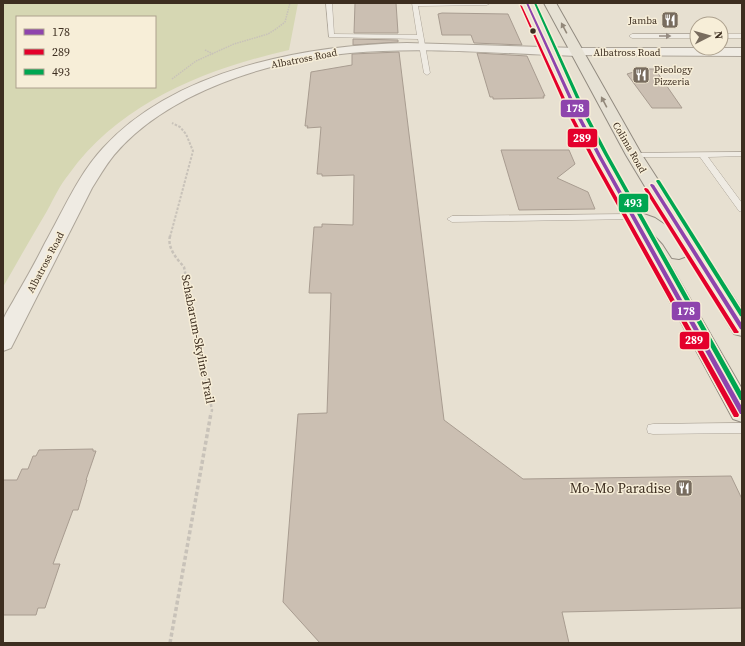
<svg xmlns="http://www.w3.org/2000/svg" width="745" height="646" font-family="'Source Serif 4',serif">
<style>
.green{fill:#d6d7b3;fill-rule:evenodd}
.building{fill:#cbbfb2;stroke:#a89c90}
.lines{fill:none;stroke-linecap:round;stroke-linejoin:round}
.service-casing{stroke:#ada599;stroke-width:1}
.minor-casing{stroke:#ada599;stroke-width:2}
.tertiary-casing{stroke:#ada599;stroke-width:2}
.primary-casing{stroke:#928b80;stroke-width:2}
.path-far3{stroke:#c8c2b9;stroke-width:1.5;stroke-dasharray:1.5 1;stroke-linecap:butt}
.path-far2{stroke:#c8c2b9;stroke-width:2;stroke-dasharray:2.5 1.5;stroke-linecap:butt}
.path-far1{stroke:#c8c2b9;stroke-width:2.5;stroke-dasharray:3 2;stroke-linecap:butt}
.path{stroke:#c8c2b9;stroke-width:3.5;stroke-dasharray:4 2.5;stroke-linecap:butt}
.service{fill:#efebe3;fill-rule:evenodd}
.minor{fill:#efebe3;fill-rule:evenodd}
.tertiary{fill:#efebe3;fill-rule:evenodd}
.primary{fill:#e6e1d4;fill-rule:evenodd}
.bus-1-casing{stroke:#f7eed8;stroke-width:3}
.bus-2-casing{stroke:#f7eed8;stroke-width:3}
.bus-3-casing{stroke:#f7eed8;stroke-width:3}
.bus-1{fill:#8e44ad;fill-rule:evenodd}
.bus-2{fill:#e4002b;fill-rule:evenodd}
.bus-3{fill:#00a651;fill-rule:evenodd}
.oneway{fill:#92887a}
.oneway2{fill:#968c82}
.bus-dot{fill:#3d2e20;stroke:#f7eed8;stroke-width:1.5}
.labels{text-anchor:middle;stroke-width:3;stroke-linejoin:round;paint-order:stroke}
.far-poi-label{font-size:10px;fill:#3d2e20;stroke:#f7eed8;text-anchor:end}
.far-street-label{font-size:10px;fill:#3d2e20;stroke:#f7eed8}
.street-label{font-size:12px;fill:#3d2e20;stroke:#f7eed8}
.near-poi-label{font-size:14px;fill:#3d2e20;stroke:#f7eed8;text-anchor:end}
.line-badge{stroke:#f7eed8;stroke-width:1.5}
.badge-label{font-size:11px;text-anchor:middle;font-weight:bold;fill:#fff}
</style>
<rect width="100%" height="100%" fill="#e7e0d1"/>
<path class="green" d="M3,3H298L289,50C206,69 121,102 69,174C60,185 54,198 47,211C32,236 18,261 3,287ZM17,17H155V87H17Z"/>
<g class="building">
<polygon points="355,3 396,3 398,33 354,33"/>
<polygon points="442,13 508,14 522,45 474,43 471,35 442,35 438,14"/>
<polygon points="353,39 398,40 398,42 353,45"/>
<polygon points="399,52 444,420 523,479 731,476 742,499 742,608 562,612 569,643 320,643 283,602 298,414 327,413 331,293 309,293 314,227 322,227 322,224 353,225 354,175 322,176 322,174 317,174 321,127 307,128 308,126 305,126 311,72 352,65 352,54"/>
<polygon points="477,53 527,56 545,96 543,96 544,98 493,99 493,97 490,97"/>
<polygon points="644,69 655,69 682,108 652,108 627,74"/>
<polygon points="501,150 569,150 575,164 557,178 588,192 595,209 519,210"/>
<polygon points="93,449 93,451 96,451 86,480 87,480 78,510 73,510 53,564 60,564 45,608 38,608 36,615 3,615 3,480 17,480 22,469 28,469 33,456 36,456 39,450"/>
</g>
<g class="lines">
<defs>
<g id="service">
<polygon points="326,3 332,3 334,34 417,35 412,3 490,3 487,5 418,6 430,73 427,75 424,73 418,39 329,37"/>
<polygon points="697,34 697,38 632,38 629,36 632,34"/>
<rect x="721" y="34" width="21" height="4"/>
<polygon points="742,152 742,156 708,157 742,203 742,212 739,211 700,157 634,157 630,155 634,153"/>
<polygon points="633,214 638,217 636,219 452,222 447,219 452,216"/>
<polygon points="742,423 742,433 653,434 648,433 647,429 648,425 653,424"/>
</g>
<path id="minor" d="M407,43L577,48L582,49L583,52L582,55L577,56C502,54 425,46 350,53C270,60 167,92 114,155C105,166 99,177 92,188L11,348L3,351C3,342 1,329 3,320C6,312 12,304 16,296C26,279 36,261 45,243C63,211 78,175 103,148C175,69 306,45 407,43Z"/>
<polygon id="tertiary" points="577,48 742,48 742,56 572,55 571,52 572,49"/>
<polygon id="primary" points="521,3 533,3 587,117 641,213 655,218 670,228 626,155 544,3 556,3 642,155 742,310 742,336 734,334 687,256 679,259 672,258 663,244 651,231 742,389 742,422 733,419 592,157 571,117"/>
</defs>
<use href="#service" class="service-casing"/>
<use href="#minor" class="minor-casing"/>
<use href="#tertiary" class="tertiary-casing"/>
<use href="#primary" class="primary-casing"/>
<g class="path-far3">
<polyline points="205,50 213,54"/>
<polyline points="172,79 196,61 234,44 268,34 276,29 285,22 290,3"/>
</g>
<polyline class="path-far2" points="170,237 193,151 186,134 180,127 172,123"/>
<path class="path-far1" d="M170,236C167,248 177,259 184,267L212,410L211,414"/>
<polyline class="path" points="170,643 211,413"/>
<use href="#service" class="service"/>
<use href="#minor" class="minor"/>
<use href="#tertiary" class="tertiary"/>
<use href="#primary" class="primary"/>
<defs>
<g id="bus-1">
<polygon points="526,3 528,3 581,117 602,157 742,407 742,414 740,414 598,157 577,117"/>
<polygon points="651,184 652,184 654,185 742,324 742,330 740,329 650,185"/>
</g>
<g id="bus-2">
<polygon points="520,5 522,6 575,120 596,160 738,413 739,415 738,417 734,417 592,160 571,120"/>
<polygon points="645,188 646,188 648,189 738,331 739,332 738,333 734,333 644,189"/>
</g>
<g id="bus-3">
<polygon points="534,3 536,3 587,114 608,154 742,393 742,400 740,400 604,154 583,114"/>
<polygon points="657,180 659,180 660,181 742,311 742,317 740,316 656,181"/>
</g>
</defs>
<use href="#bus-1" class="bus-1-casing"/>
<use href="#bus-2" class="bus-2-casing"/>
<use href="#bus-3" class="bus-3-casing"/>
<use href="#bus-1" class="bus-1"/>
<use href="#bus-2" class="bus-2"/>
<use href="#bus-3" class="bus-3"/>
</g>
<defs><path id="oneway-solid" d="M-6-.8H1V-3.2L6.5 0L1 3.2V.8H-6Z"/></defs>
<g class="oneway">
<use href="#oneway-solid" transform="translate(564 28) rotate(-118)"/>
<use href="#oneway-solid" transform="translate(604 102) rotate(-118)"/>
</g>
<use class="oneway2" href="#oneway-solid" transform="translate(665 36)"/>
<defs>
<symbol id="restaurant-square" viewBox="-11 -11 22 22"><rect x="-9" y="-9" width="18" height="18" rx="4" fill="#786c5e" stroke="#f7eed8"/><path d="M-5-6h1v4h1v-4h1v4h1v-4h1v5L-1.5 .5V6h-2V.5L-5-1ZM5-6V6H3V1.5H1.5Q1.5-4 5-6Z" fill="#fff"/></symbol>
</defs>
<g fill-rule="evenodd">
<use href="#restaurant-square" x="660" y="10" width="20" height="20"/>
<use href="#restaurant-square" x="631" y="65" width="20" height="20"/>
<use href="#restaurant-square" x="674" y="478" width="20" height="20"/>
</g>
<circle class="bus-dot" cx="533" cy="31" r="3.5"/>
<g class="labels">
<g class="far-poi-label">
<text x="657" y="24">Jamba</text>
<text x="654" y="73" text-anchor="start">Pieology<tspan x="654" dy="12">Pizzeria</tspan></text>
</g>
<g class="far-street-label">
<text x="627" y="56">Albatross Road</text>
<text transform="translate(304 58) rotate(-11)" y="4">Albatross Road</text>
<text transform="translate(630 147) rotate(60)" y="4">Colima Road</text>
<text transform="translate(45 262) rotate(-62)" y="4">Albatross Road</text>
</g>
<g class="street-label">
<text transform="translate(198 339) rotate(79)" y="4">Schabarum-Skyline Trail</text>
</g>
<g class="near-poi-label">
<text x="671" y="493">Mo-Mo Paradise</text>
</g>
</g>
<g class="line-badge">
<rect x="560" y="99" width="30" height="19" rx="4" fill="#8e44ad"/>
<rect x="567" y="128" width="31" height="20" rx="4" fill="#e4002b"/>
<rect x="618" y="193" width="31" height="20" rx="4" fill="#00a651"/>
<rect x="671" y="301" width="30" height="20" rx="4" fill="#8e44ad"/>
<rect x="679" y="331" width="31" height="19" rx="4" fill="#e4002b"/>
</g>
<g class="badge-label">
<text x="575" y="112">178</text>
<text x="582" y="142">289</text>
<text x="633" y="207">493</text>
<text x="686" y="315">178</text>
<text x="694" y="344">289</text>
</g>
<rect width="745" height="646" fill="none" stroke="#3d2e20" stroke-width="8"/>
<rect x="16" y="16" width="140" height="72" fill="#f7eed8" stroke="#ada18e"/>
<rect x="24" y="29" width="20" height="6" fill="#8e44ad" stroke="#ada18e"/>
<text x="52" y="36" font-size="12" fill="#3d2e20">178</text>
<rect x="24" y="49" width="20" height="6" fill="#e4002b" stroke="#ada18e"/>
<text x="52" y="56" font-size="12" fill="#3d2e20">289</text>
<rect x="24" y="69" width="20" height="6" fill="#00a651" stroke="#ada18e"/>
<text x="52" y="76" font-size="12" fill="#3d2e20">493</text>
<g transform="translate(709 36) rotate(84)"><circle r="19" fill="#f7eed8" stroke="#ada18e"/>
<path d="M0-3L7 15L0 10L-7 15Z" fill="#786c5e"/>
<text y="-6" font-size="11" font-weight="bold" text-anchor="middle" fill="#3d2e20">N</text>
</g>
</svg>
